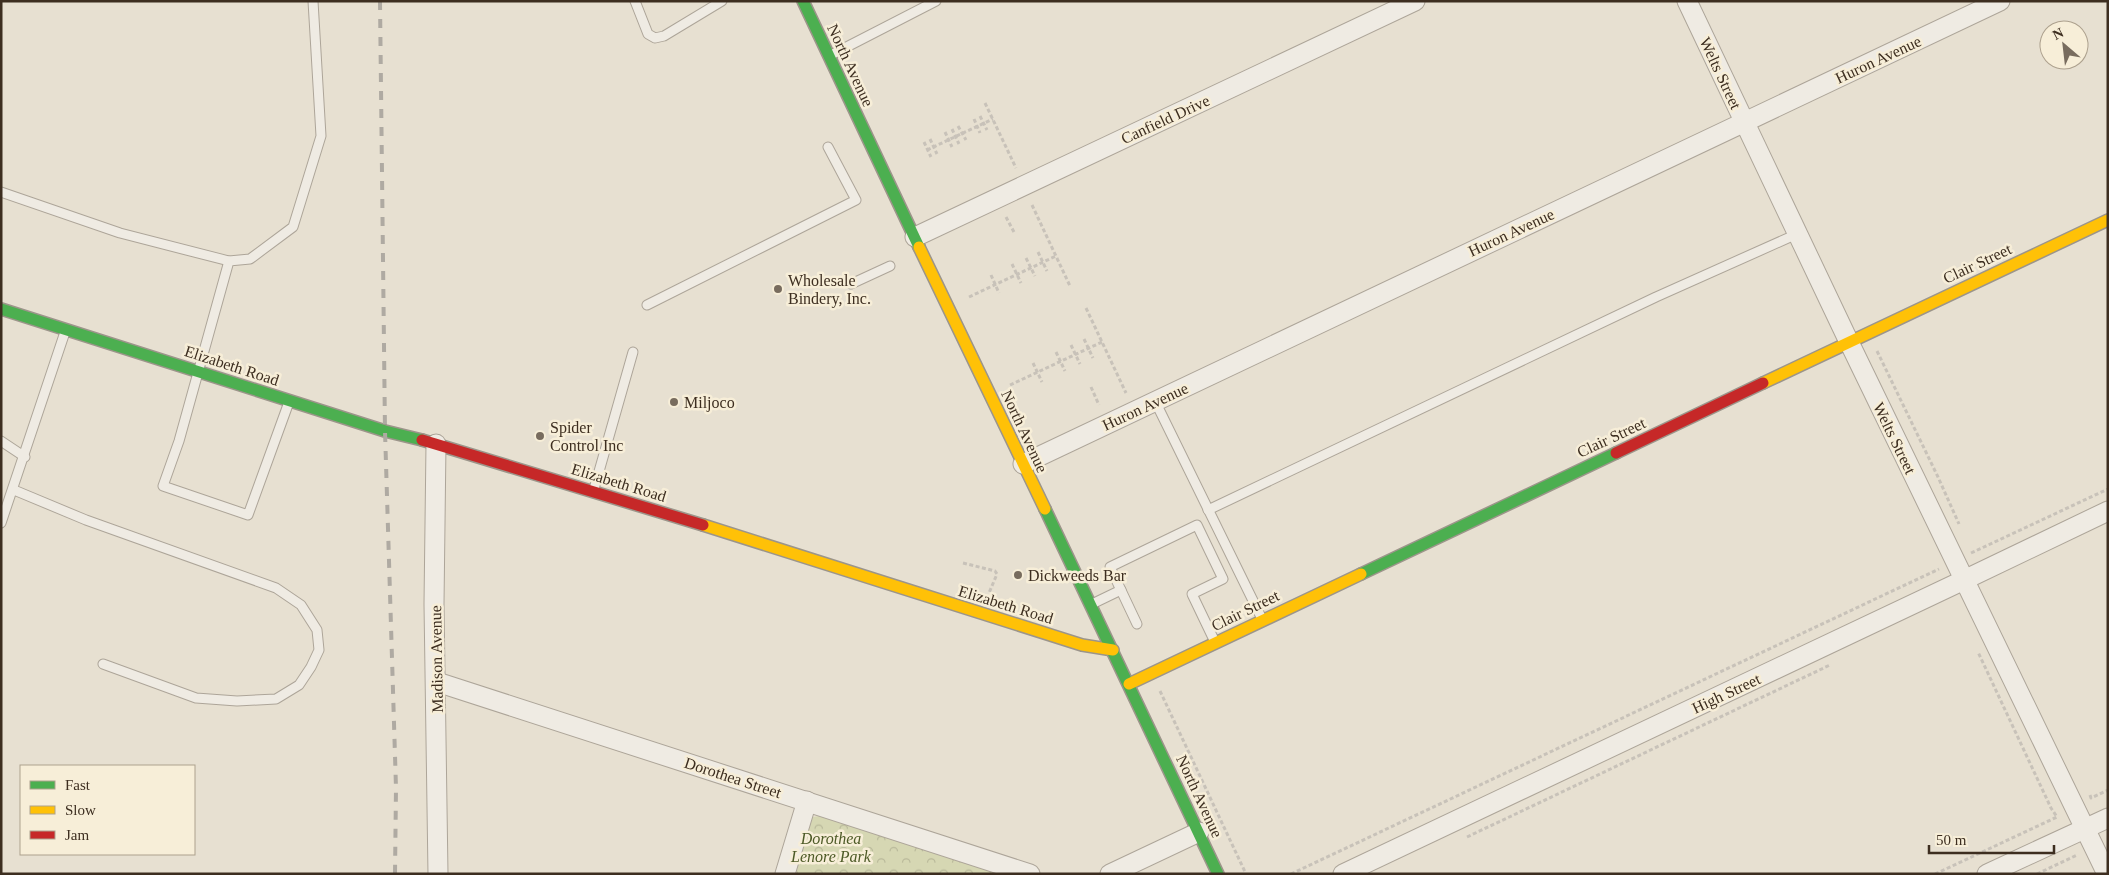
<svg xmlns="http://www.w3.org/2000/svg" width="2109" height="875" font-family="Georgia,serif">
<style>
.park{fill:url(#park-crowns)}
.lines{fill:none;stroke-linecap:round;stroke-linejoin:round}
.lane-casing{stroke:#ada599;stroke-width:11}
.street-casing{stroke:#ada599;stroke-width:21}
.fast-casing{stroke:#9c958a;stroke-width:14}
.slow-casing{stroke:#9c958a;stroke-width:14}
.jam-casing{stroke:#9c958a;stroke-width:14}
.path{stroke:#c8c2b9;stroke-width:3;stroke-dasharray:4 2.5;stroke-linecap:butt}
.lane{stroke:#efebe3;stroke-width:9}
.street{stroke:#efebe3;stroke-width:19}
.fast{stroke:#4caf50;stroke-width:11}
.slow{stroke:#ffc107;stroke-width:11}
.jam{stroke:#c62828;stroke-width:11}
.rail{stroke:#afaaa2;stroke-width:4;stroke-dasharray:9 9;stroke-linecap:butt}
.poi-dot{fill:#786c5e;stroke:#f7eed8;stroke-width:2}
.labels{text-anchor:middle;stroke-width:5;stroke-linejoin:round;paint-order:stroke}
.street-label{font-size:16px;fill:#3d2e20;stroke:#f7eed8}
.poi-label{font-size:16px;fill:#3d2e20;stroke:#f7eed8;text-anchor:start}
.park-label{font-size:16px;font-style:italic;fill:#4d5a26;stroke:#f7eed8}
</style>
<defs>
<pattern id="park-crowns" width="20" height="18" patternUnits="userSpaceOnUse" patternTransform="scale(1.25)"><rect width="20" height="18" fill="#d6d7b3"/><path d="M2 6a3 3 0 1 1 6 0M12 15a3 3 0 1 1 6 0" fill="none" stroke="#b9b99a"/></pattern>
</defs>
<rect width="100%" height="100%" fill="#e7e0d1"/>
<polygon class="park" points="819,816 823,816 1005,874 796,874 809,822 813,817"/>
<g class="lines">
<defs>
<g id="lane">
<polyline points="635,1 648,34 655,38 664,36 722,1"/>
<polyline points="831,55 936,1"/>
<polyline points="1,192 120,233 229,261"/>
<polyline points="851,284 890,266"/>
<polyline points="647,305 856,200 828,147"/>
<polyline points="1155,401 1262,619"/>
<polyline points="289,402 248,515 163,486 179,441 229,261 250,259 293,227 321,136 313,1"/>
<polyline points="1,441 25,457"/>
<polyline points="594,489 633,352"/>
<polyline points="14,490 86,520 276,588 301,605 317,630 319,650 311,667 299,685 276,699 237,701 196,698 103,664"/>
<polyline points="1208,510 1656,297 1797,234"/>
<polyline points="1,523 65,332"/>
<polyline points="1092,604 1121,590"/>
<polyline points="1137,624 1110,567 1197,525 1223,579 1192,594 1215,642"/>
</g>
<g id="street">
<polyline points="1687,1 1849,342 2107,874"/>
<polyline points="915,237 1415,1"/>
<polyline points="436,444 434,604 438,874"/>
<polyline points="1023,464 2000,1"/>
<polyline points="437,682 1030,874"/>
<polyline points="785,874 807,801"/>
<polyline points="1110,874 1199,832"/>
<polyline points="1343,874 1964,580 2108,511"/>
<polyline points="1987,874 2108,818"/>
</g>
<g id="fast">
<polyline points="803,1 919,247"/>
<polyline points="1,309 385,431 422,440"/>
<polyline points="1045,509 1218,874"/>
<polyline points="1361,574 1616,453"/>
</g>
<g id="slow">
<polyline points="919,247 1045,509"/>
<polyline points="1763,383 2108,220"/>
<polyline points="703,525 1082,645 1113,650"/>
<polyline points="1129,684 1361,574"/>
</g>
<g id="jam">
<polyline points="422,440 703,525"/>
<polyline points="1616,453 1763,383"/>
</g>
</defs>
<use href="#lane" class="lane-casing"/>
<use href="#street" class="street-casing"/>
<use href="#fast" class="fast-casing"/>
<use href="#slow" class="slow-casing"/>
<use href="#jam" class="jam-casing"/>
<g class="path">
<polyline points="985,103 1016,168"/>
<polyline points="980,116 987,130"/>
<polyline points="974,119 980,133"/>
<polyline points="958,126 966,140"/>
<polyline points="952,129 959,144"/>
<polyline points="945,132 952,147"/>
<polyline points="930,139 937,154"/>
<polyline points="924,142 931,157"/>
<polyline points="927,150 993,119"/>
<polyline points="1032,205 1070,286"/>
<polyline points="1006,217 1015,234"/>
<polyline points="1038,252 1047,271"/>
<polyline points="1026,258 1035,276"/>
<polyline points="1012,264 1021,283"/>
<polyline points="991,275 999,293"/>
<polyline points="969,297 1056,256"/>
<polyline points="1086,308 1126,393"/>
<polyline points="1084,339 1093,358"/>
<polyline points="1071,345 1080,364"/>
<polyline points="1877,351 1938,477 1959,524"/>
<polyline points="1056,352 1065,371"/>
<polyline points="1033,363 1042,382"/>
<polyline points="1010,385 1102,342"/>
<polyline points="1091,387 1099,405"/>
<polyline points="1971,553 2108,489"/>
<polyline points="963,563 995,571 997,574 989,593"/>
<polyline points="1160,691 1246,874"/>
<polyline points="2090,795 2091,798 2108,790"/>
<polyline points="1467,837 1830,665"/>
<polyline points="1291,874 1939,569"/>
<polyline points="1935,874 2057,817 2051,808 1978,652"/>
<polyline points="2037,874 2077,855"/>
</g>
<use href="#lane" class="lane"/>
<use href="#street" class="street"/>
<use href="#fast" class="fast"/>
<use href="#slow" class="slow"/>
<use href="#jam" class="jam"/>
<polyline class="rail" points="380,1 385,431 396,788 395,874"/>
</g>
<g class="poi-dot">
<circle cx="778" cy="289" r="5"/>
<circle cx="674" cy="402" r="5"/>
<circle cx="540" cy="436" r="5"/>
<circle cx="1018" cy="575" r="5"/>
</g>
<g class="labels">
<g class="street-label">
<text transform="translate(1878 59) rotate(-25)" y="6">Huron Avenue</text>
<text transform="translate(851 65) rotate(65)" y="6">North Avenue</text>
<text transform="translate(1721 73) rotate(65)" y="6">Welts Street</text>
<text transform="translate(1165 119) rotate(-25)" y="6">Canfield Drive</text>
<text transform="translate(1511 232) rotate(-25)" y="6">Huron Avenue</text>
<text transform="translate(1977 263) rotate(-25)" y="6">Clair Street</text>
<text transform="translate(232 365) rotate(18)" y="6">Elizabeth Road</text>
<text transform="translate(1145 406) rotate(-25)" y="6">Huron Avenue</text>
<text transform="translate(1025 431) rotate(65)" y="6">North Avenue</text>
<text transform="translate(1611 437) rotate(-25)" y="6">Clair Street</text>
<text transform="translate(1895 438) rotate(64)" y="6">Welts Street</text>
<text transform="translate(619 482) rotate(17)" y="6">Elizabeth Road</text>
<text transform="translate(1006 604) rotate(17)" y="6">Elizabeth Road</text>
<text transform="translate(1245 610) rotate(-26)" y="6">Clair Street</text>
<text transform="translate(436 659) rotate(-91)" y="6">Madison Avenue</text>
<text transform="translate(1726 693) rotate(-25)" y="6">High Street</text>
<text transform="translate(733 777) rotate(18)" y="6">Dorothea Street</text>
<text transform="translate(1200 796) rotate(65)" y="6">North Avenue</text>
</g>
<g class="poi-label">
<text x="788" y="286">Wholesale<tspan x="788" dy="18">Bindery, Inc.</tspan></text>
<text x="684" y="408">Miljoco</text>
<text x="550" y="433">Spider<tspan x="550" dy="18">Control Inc</tspan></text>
<text x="1028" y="581">Dickweeds Bar</text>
</g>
<g class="park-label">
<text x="831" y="844">Dorothea<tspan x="831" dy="18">Lenore Park</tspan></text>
</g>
</g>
<rect width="2109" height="875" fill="none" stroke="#3d2e20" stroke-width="5"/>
<rect x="20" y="765" width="175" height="90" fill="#f7eed8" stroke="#ada18e"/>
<rect x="30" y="781" width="25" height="8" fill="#4caf50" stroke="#ada18e"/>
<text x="65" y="790" font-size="15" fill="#3d2e20">Fast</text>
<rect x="30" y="806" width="25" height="8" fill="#ffc107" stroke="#ada18e"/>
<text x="65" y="815" font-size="15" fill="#3d2e20">Slow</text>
<rect x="30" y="831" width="25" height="8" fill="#c62828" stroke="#ada18e"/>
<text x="65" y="840" font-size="15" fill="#3d2e20">Jam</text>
<g transform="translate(2064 45) rotate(332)"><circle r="24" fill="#f7eed8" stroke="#ada18e"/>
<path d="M0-4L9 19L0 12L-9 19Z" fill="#786c5e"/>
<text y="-8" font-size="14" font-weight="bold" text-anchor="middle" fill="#3d2e20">N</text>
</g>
<path d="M1929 845v8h125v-8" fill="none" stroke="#3d2e20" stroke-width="2.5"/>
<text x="1936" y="845" font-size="15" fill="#3d2e20" stroke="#f7eed8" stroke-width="4" paint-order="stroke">50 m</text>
</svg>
